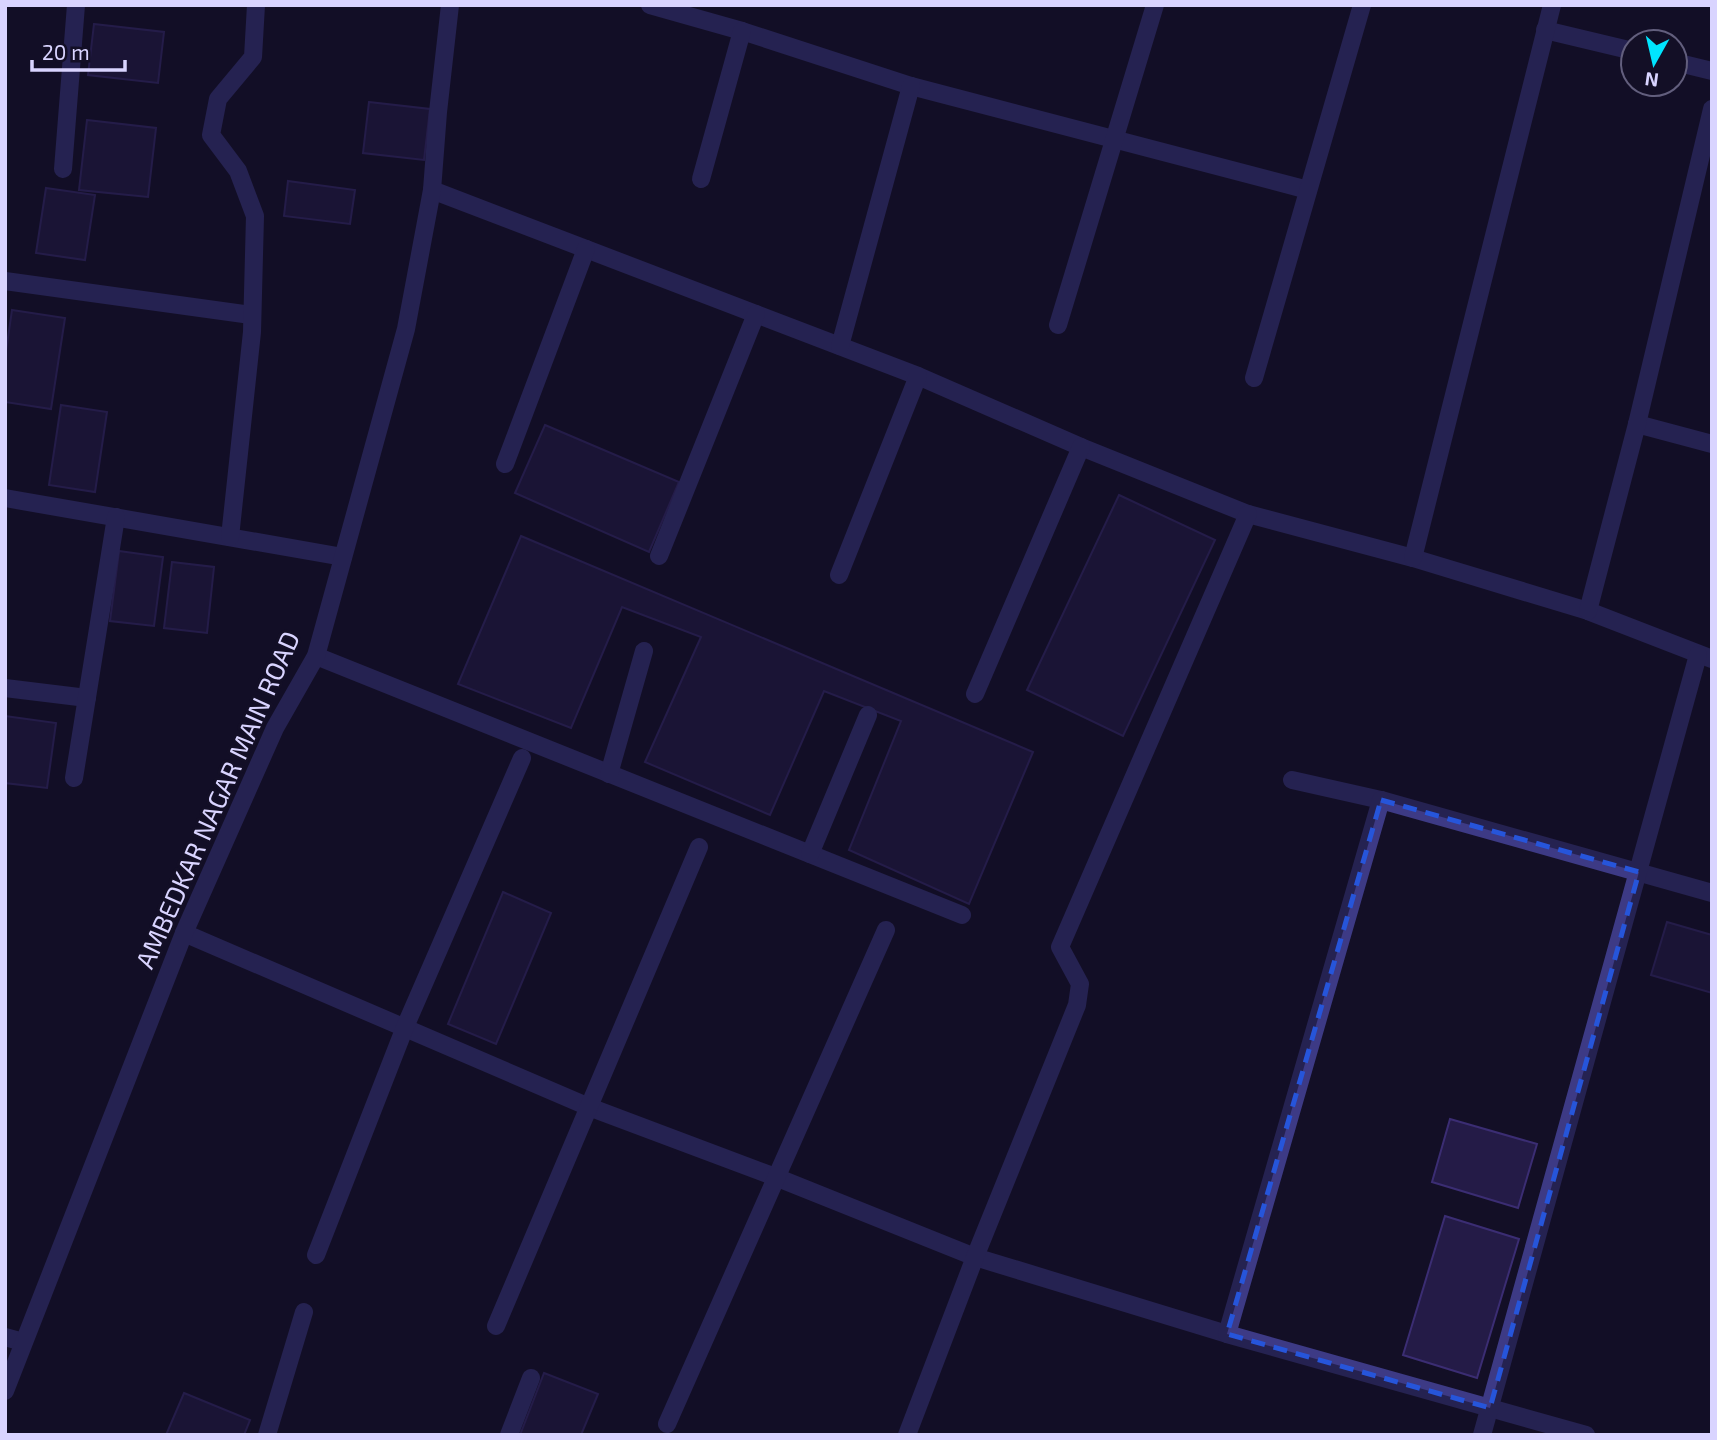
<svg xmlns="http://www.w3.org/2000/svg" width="1717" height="1440" font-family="'Exo 2',sans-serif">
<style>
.building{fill:#241b47;stroke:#3b2d73;stroke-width:2}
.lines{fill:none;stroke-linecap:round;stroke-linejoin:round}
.minor{stroke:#3d3a85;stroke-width:18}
.marked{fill:none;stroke:#2655da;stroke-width:5;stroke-dasharray:14 9;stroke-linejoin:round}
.labels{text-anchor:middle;stroke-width:6;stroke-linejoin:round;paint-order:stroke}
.street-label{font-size:26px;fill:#d9d4ff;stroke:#130f26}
</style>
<rect width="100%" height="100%" fill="#130f26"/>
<g class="building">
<polygon points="94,24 164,32 158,83 88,75"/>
<polygon points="369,102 430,109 424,160 363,153"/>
<polygon points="87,120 156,128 148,197 79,190"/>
<polygon points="288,181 355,190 350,224 284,216"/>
<polygon points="46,188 95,195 85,260 36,253"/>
<polygon points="12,310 65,318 51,409 5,402 5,358"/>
<polygon points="61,405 107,412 95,492 49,485"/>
<polygon points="545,425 679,482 649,552 515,493"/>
<polygon points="1119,495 1215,540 1123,736 1027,690"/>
<polygon points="521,536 1033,752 969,904 849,850 901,721 824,691 770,815 645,762 701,637 622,607 571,728 458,684"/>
<polygon points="119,551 163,557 154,626 110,621"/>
<polygon points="172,562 214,567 207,633 164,628"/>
<polygon points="5,716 56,723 47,788 5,783"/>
<polygon points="503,892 551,913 496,1044 448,1024"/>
<polygon points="1667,922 1712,935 1712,993 1651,975"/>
<polygon points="1450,1119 1537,1144 1518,1208 1432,1182"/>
<polygon points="1445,1216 1519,1239 1477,1378 1403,1355"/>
<polygon points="544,1373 598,1394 581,1435 520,1435"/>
<polygon points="184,1393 250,1420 244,1435 166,1435"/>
</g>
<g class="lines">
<g class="minor">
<polyline points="650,5 742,31 911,86 1308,190"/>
<polyline points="1545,30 1633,51"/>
<polyline points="1675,62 1712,71"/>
<polyline points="63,169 76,5"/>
<polyline points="701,179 742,31"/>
<polyline points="432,190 918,376 1081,447 1248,514 1413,558 1588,611 1712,659"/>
<polyline points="5,281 251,315"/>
<polyline points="1058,325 1155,5"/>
<polyline points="840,346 911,86"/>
<polyline points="1254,378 1362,5"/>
<polyline points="1637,424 1712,444"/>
<polyline points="505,464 586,249"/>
<polyline points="5,498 343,557"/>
<polyline points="230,537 252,332 255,216 238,171 211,135 218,99 253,57 256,5"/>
<polyline points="659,556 756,314"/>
<polyline points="1413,558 1552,5"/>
<polyline points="839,575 918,376"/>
<polyline points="1588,611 1637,424 1712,109"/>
<polyline points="316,656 962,915"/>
<polyline points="5,688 87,698"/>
<polyline points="975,694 1081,447"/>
<polyline points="609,774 644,651"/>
<polyline points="74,778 116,517"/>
<polyline points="1292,780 1381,800 1712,893"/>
<polyline points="810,854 868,715"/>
<polyline points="184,933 589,1107 778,1178 975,1257 1227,1334 1586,1435"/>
<polyline points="316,1255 405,1027 522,758"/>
<polyline points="496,1326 699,847"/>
<polyline points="1227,1334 1381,800"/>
<polyline points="5,1337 23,1342"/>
<polyline points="5,1391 184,933 275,728 316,656 406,329 432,190 438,112 450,5"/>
<polyline points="667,1424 886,930"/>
<polyline points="267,1435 304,1312"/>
<polyline points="509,1435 531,1378"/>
<polyline points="907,1435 975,1257 1077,1005 1080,984 1060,947 1248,514"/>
<polyline points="1482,1435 1698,655"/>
</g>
</g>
<path d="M0 0H1717V1440H0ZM1381,800L1639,872L1490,1408L1227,1334Z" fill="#130f26" fill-opacity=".55" fill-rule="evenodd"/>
<path class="marked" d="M1381,800L1639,872L1490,1408L1227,1334Z"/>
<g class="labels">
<g class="street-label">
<text transform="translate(218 800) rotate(-66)" y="9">AMBEDKAR NAGAR MAIN ROAD</text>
</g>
</g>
<rect width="1717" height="1440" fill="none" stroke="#d9d4ff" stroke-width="14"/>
<g transform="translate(1654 63) rotate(188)"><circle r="33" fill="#130f26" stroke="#625e7d" stroke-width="2"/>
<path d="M0-5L12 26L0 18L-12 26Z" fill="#00e5ff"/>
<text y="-10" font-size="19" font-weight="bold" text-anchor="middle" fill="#d9d4ff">N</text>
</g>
<path d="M32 60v10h93v-10" fill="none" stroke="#d9d4ff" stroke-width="3.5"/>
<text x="42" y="60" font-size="21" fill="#d9d4ff" stroke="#130f26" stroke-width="5" paint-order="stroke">20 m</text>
</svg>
